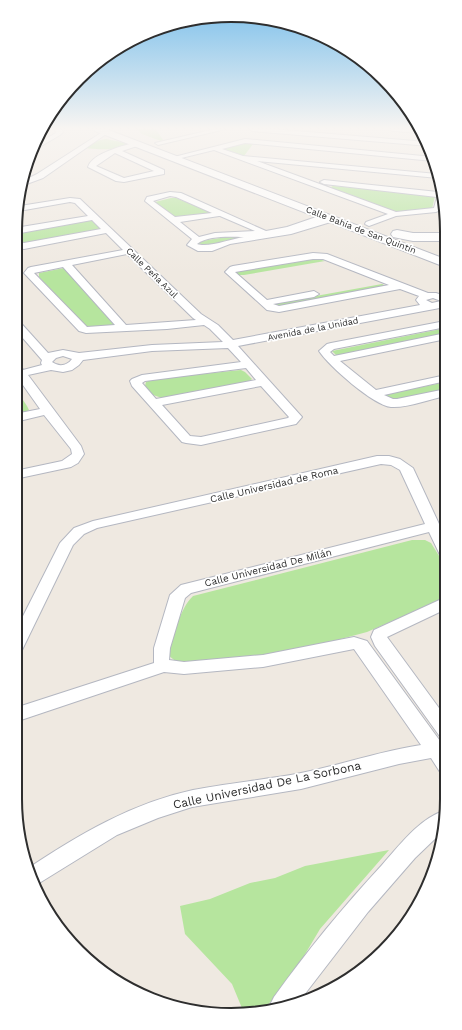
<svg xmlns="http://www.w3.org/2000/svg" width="462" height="1030" font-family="'Work Sans',sans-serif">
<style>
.green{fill:#b6e59e}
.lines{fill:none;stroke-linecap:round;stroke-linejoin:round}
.street-casing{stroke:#b4b7c1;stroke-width:2}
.secondary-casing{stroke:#b4b7c1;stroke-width:2}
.street{fill:#fff;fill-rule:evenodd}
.secondary{fill:#fff;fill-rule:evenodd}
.labels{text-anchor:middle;stroke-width:3.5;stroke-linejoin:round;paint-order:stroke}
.far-street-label{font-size:9px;fill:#2e2e2e;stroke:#fff}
.street-label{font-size:10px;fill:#2e2e2e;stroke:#fff}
.near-street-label{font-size:12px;fill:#2e2e2e;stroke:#fff}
.rim{fill:none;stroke:#2e2e2e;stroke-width:2}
</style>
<rect width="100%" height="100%" fill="#efe9e1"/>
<g class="green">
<polygon points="137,129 156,129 163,140 161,141 142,134"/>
<path d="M106,139L127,143C119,152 96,149 85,148L96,141Z"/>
<polygon points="242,143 253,144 244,156 223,149"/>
<polygon points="333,186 431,195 435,196 432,209 395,212 333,189 331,187"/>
<polygon points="171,198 176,198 208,211 209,213 174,217 155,202"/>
<polygon points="91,220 101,228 98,231 21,244 15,235 17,233"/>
<polygon points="232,236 259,236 224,241 212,246 197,247 196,242"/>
<polygon points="315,258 325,261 244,275 239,275 236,272"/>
<polygon points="64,268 113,323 113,325 87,327 39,277 39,273"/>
<polygon points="382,284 388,287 277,307 275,304 277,303"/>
<polygon points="446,328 446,334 341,355 336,355 332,351"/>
<polygon points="241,370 245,372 252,379 249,381 165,399 153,395 145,386 146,382 153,379"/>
<polygon points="446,382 446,390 393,401 386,396 388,394"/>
<polygon points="15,388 27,406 29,410 23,414 15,415"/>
<path d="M412,540H425L431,543L441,559L446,572V598L367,632L322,644L274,655L179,664L168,655C173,637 180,608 193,596Z"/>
<polygon points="389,850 320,929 288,983 260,1013 244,1013 232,984 185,934 180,906 210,899 250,883 275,878 305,866"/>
</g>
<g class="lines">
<defs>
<g id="street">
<polygon points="55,129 61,129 63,132 60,135 31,152 33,146 56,133"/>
<polygon points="215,129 226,129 158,145 155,143"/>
<polygon points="249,129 272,129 427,142 429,146 252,131"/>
<polygon points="389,129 419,129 422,133 392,131"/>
<polygon points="104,131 109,132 43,178 24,185 25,180 37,174"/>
<polygon points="245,139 433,157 433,161 245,143 222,149 243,156 437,174 438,178 257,161 396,212 434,208 437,197 324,184 320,182 324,180 438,192 441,189 444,199 442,209 436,212 396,216 369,226 365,224 366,222 388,214 214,150 173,160 170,158"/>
<path d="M138,142L141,144L140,145L122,151L164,170V174L124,182L116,181L88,167C92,153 125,145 138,142ZM115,153L154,171L124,178L96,166Z"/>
<path d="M170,192L181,193L266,231L287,227L325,214H328V217H334L335,219L334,221L291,234L230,244L212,251H198L187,245L192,239L145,201L147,197ZM170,196L176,197L212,213L175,217L153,201ZM219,216H220L255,231L215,233L199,237L180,222ZM244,237C231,239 208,248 197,244C209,235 230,237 244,237Z"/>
<path d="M70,198L80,199L201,314L218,325L233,340L420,305L416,300L419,296L400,289L279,312L267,310L225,272L230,267L233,266L313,253L327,254L428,293H436L445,296V307L238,346L302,417L296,424L201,445L186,443L182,442L132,386L130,381L132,379L142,375L241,362L228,348L152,351L83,360L79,365L72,370L63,372L51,370L28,375L81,446L84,454L78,463L71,467L15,479V471L62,461L72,454L71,449L44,415L15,422V414L40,409L18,378H15V367L22,368L23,370L42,365L41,363L42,360L15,329V320L19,321L48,353L63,350L79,353L152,345L223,342L210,329L204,325L167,329L86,333L79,331L24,273L28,268L31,267L123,250L106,233L24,249L15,247V241L24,243L101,229L92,220L15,234V228L88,216L75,203L70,202L19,211L20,206ZM127,254L193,318L196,320L126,325L72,265ZM313,259H323L389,285L279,306L273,304L314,297L319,294L314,291L267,300L235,272ZM63,267L115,325L87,327L34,273ZM433,298L441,301L432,303L426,300ZM63,356L72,359C67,366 59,367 52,362L56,358ZM246,368L256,380L156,399L142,383L145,381ZM261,386L289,417L288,418L201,437L190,436L162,405Z"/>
<path d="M445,321L446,327L334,349L330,352L334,356L446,333V339L340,361L376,390L446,375V381L384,395L393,399H397L446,389V396C429,399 409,408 391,407C373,405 329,366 319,351L327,344L331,343Z"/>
<path d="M377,456H389L400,459L413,468L446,539V559L441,557L429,532L191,593L185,598L170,648L169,660L184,662L263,655L354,637L367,641L440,741L444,739L441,738L375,646L371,637L374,630L446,597V609L387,637L447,719V774L440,772L431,758L399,764L301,789L192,807L158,818L117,835L36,885L27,869C78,835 132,803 193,790C228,783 265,780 301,773C341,765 381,751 421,745L354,649L263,667L184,674L164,672L15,722V708L154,663V648L170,595L181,585L425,524L400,470L391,465L381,464L97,528L84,534L73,545L23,648L21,652L15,654V632L60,543L74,528L93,521Z"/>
<path d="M443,811L445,812L440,834L415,858L368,912L301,999L272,1009L270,1005L274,997C307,951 343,907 382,865C399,846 418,820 443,811Z"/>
</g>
<g id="secondary">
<polygon points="93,129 106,129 445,259 445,267 95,131"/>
<polygon points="397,230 413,233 445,233 445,241 413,241 393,237 391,234 393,231"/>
</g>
</defs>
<use href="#street" class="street-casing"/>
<use href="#secondary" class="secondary-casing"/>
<use href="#street" class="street"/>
<use href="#secondary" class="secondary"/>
</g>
<linearGradient id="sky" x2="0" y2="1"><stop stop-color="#7abfeb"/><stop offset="0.47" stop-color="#f8f5f2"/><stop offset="1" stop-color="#f8f5f2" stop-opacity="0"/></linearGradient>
<rect width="462" height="273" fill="url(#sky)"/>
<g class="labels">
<g class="far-street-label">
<text transform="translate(361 230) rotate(21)" y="3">Calle Bahía de San Quintín</text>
<text transform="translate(152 273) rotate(44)" y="3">Calle Peña Azul</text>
<text transform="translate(313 329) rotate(-11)" y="3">Avenida de la Unidad</text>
</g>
<g class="street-label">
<text transform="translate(274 484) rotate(-13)" y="4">Calle Universidad de Roma</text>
<text transform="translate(268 567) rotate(-14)" y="4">Calle Universidad De Milán</text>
</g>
<g class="near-street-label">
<text transform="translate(267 785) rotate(-12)" y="4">Calle Universidad De La Sorbona</text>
</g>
</g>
<path d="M0 0H462V1030H0ZM231 22H231A209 209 0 0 1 440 231V799A209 209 0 0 1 231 1008H231A209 209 0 0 1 22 799V231A209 209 0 0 1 231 22Z" fill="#fff" fill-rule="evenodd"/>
<path class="rim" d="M231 22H231A209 209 0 0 1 440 231V799A209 209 0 0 1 231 1008H231A209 209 0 0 1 22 799V231A209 209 0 0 1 231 22Z"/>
</svg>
